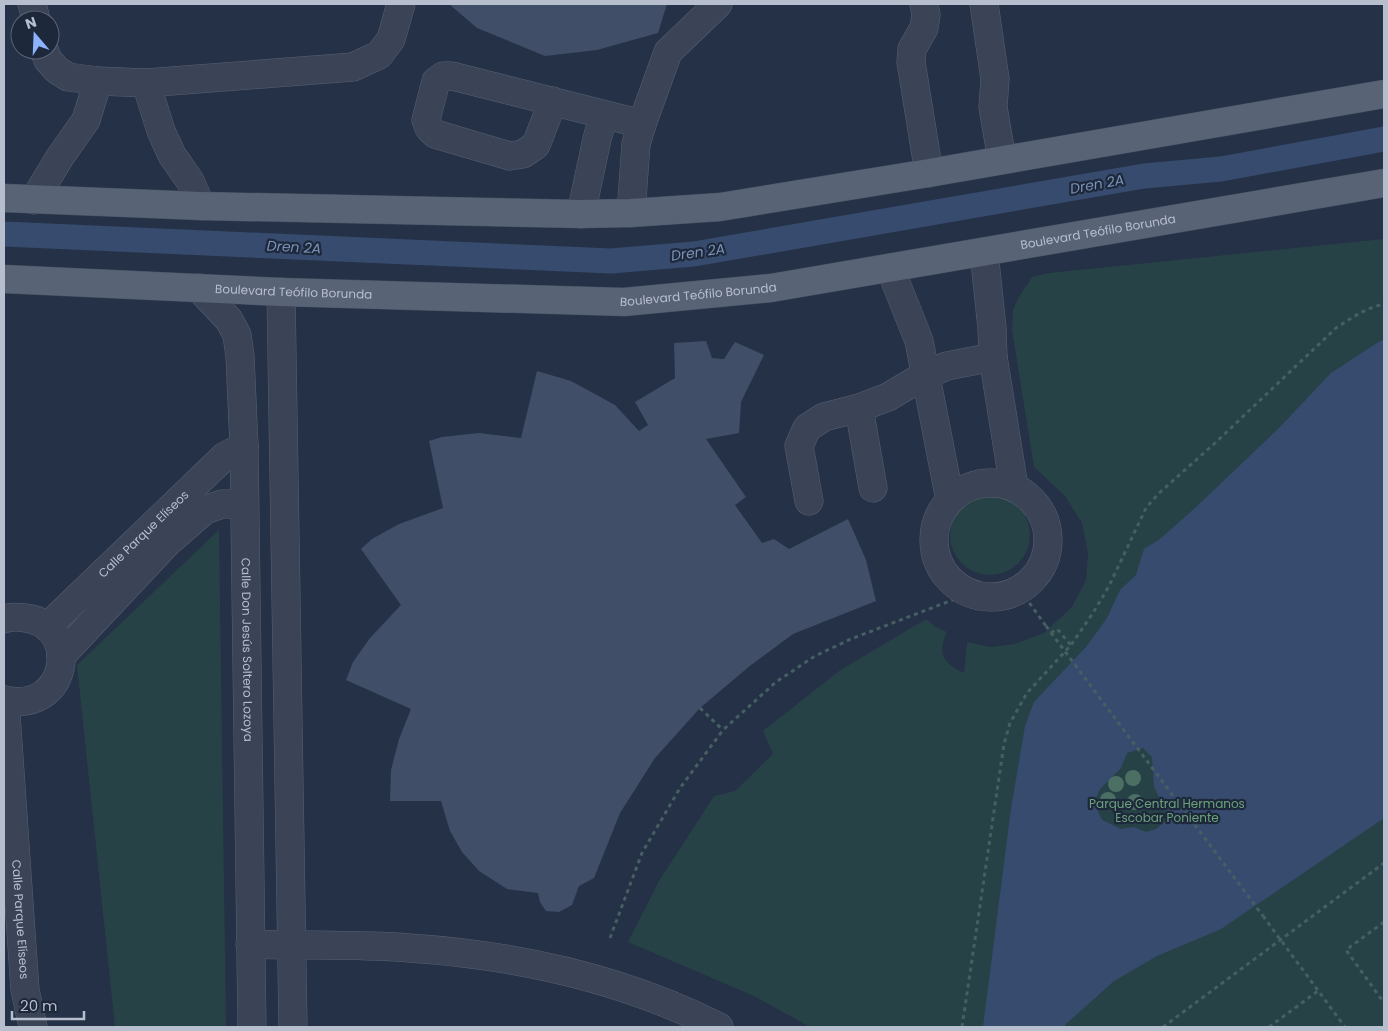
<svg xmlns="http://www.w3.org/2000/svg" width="1388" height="1031" font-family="Poppins,sans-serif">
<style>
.green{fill:#274247}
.water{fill:#374b6f;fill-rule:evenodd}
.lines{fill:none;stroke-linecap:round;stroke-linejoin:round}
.canal{stroke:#374b6f;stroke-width:25}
.building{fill:#414e67}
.minor-casing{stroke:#586173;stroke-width:29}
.major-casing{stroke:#434c5f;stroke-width:29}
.path{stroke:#455f63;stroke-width:3;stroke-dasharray:4 4;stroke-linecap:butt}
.minor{stroke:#3a4456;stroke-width:28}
.major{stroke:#586376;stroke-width:28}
.path-bridge{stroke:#455f63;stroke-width:3;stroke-dasharray:4 4;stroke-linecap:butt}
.tree{fill:#4c6f63}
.labels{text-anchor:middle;stroke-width:4.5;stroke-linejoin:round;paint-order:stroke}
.street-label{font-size:12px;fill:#b7bfcf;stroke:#1e283b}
.park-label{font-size:12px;fill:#6ca27b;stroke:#1e283b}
.water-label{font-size:14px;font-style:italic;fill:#7c93b9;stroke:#1e283b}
</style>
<rect width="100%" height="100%" fill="#253146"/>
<g class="green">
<path d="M1384,239V1027H810L754,996L628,942L659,881L714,796L735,791L773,754L763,731L839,671L926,619L936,627L947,632C937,654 943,663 964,673L967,642L991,647L1015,644L1044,633L1072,607L1086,580L1088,553L1082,523L1065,496L1034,467L1012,330L1013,310L1019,297L1032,277L1049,273Z"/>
<circle cx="990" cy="535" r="40"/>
<polygon points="219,530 226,1027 115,1027 77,665"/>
</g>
<path class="water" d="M1384,340V818L1221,929L1157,956L1114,981L1067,1023L1064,1027H983L1011,809L1025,726L1034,702L1086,647L1107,618L1120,590L1136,575L1144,549L1160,539L1195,508L1279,428L1331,373L1380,341ZM1143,748L1152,757L1154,786L1165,812L1166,821L1156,829L1146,832L1134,827L1121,829L1102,820L1094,803L1100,789L1121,768L1127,753Z"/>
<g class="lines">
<polyline class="canal" points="4,234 611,261 694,254 1144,176 1221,169 1384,139"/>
</g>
<g class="building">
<polygon points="449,4 667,4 658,33 597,50 545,56 477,28"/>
<polygon points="706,341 712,358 724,359 735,342 764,355 741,402 739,433 706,439 746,497 735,505 762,543 774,539 789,549 848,519 866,560 876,601 793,634 751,665 700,708 655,758 620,813 594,878 579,886 572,905 559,912 546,911 540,902 538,893 507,889 479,871 462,852 450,831 441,801 390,801 391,770 399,739 411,709 346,680 353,662 370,638 401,605 361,549 372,539 399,524 443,508 429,441 442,437 479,433 521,438 537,371 571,381 615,405 639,431 648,425 635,402 675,378 674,343"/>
</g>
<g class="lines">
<defs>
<g id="minor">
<polyline points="32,4 36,20"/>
<polyline points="924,4 926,15 924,28 912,49 911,62 929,173"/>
<polyline points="984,4 995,79 993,107 1002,160"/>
<polyline points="44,50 48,60 57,70 68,77 98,81 146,83 353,67 379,55 391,39 401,4"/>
<polyline points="146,83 161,131 172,155 190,181 201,206"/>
<polyline points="553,101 536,145 523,154 510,156 435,134 429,128 426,120 436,81 443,76 452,76 642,124 668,52 718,4"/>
<polyline points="34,200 60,157 86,120 98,81"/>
<polyline points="631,213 636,144 642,124"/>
<polyline points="581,214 597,139 604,115"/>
<polyline points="984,252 992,328 993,357 1014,487"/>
<polyline points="890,268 919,341 950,500"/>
<path id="s1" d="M199,288L229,320L237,335L240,356L244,446L252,1027"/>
<polyline points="281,292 293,1027"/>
<polyline points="859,408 873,488"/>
<circle cx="991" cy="540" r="57"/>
<polyline points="809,501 799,446 807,428 824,417 859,408 888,397 925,375 947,366 993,357"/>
<path d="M4,619C12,616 22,617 31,619C80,630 68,714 4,700"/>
<path id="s2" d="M47,627L225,456L244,446"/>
<polyline points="61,656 167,543 205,510 222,504 244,504"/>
<path id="s3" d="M5,700L25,990L33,1027"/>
<path d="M250,944C303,946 357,944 409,948C515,955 624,979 719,1027"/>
</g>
<g id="major">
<polyline points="4,198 201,206 581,214 631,213 720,207 929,173 1384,94"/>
<path id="s4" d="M4,279L281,292L624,302L771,288L1384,183"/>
</g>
</defs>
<use href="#minor" class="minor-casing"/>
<use href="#major" class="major-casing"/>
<g class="path">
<polyline points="1020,590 1046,626"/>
<polyline points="1051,633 1057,629 1071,645"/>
<polyline points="700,708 723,730"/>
<polyline points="1263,916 1345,1027"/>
<polyline points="1384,922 1346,950 1382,1000 1384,998"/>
<polyline points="610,938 642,853 680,788 723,730 776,682 815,656 851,639 968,594"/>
<path d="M962,1027L1004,744L1010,723L1027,693L1071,645L1093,613L1109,586L1146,508L1158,494L1214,444L1336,328C1351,318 1366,308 1384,304"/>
<polyline points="1163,1027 1384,863"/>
<polyline points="1269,1027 1318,991"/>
</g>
<use href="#minor" class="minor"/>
<use href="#major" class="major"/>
<polyline class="path-bridge" points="1046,626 1263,916"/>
</g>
<g class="tree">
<circle cx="1133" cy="778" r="8"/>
<circle cx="1116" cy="784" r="8"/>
<circle cx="1108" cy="800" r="8"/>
<circle cx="1135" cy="802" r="8"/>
</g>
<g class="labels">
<g class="street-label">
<text dy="4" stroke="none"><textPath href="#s4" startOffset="1100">Boulevard Teófilo Borunda</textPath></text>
<text dy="4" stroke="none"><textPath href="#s4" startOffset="290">Boulevard Teófilo Borunda</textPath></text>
<text dy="4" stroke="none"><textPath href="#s4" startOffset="695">Boulevard Teófilo Borunda</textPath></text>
<text dy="4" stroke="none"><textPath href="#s2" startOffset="134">Calle Parque Elíseos</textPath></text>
<text dy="4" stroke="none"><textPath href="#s1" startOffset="376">Calle Don Jesús Soltero Lozoya</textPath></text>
<text dy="4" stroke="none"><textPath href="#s3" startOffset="220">Calle Parque Elíseos</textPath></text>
</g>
<g class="park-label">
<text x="1167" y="808">Parque Central Hermanos<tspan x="1167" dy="14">Escobar Poniente</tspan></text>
</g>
<g class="water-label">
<text transform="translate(1097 184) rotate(-10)" y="5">Dren 2A</text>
<text transform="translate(294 247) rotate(3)" y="5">Dren 2A</text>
<text transform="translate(698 252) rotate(-8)" y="5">Dren 2A</text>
</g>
</g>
<rect width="1388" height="1031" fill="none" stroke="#b7bfcf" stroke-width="10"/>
<g transform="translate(35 35) rotate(341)"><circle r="24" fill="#1e283b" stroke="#5b6476"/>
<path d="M0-4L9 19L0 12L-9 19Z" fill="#8cb2ff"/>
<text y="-8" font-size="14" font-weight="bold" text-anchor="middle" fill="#b7bfcf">N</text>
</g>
<path d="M12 1011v8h72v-8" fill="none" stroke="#b7bfcf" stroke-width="2.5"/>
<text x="20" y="1011" font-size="15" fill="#b7bfcf" stroke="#1e283b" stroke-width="4" paint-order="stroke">20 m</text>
</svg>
